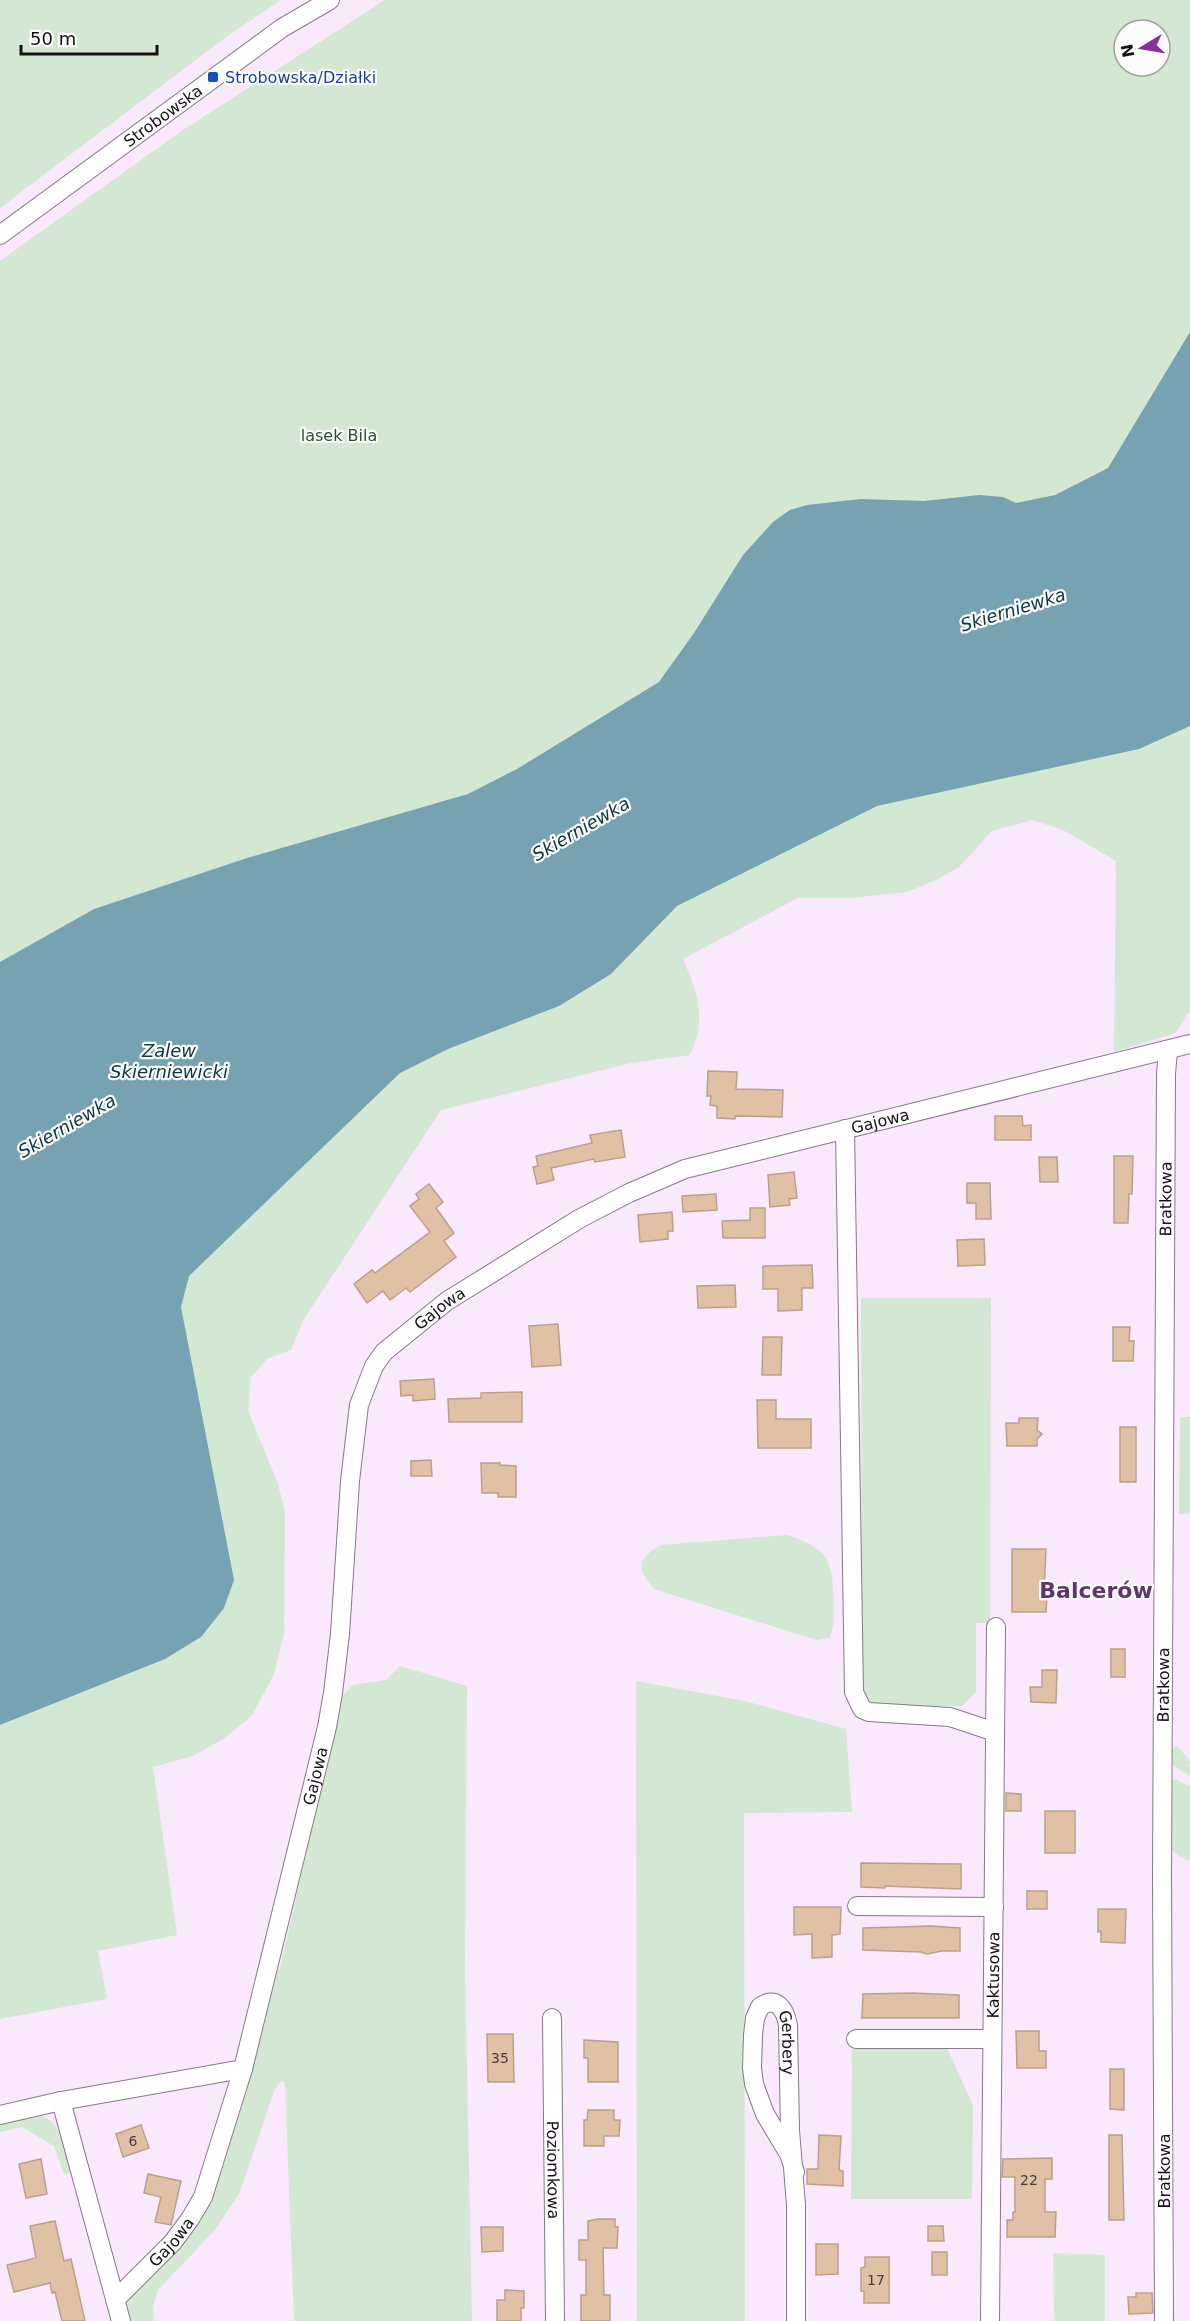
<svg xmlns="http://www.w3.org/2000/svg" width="1190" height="2321" font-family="'DejaVu Sans',sans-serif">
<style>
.green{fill:#d2e8d3;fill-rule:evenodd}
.water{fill:#77a2b2}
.building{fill:#e1c1a6;stroke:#baa08c;stroke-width:1.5}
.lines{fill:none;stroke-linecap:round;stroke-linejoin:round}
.street-casing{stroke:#8a768d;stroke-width:20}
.street{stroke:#fff;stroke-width:18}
.transit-dot{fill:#1a4fb4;stroke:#fcfcfc;stroke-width:2}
.labels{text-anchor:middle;stroke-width:4.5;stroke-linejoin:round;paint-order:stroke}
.number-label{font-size:14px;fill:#483b3a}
.transit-label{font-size:16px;fill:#164399;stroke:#fcfcfc;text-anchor:start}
.street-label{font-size:16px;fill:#150e16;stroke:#fcfcfc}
.park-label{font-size:16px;fill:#27532c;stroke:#fcfcfc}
.water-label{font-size:18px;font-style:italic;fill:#0b3541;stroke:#fcfcfc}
.district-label{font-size:22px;font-weight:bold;fill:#5f356b;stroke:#fcfcfc}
</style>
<rect width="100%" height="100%" fill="#fae8fc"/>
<g class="green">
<polygon points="0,0 281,0 226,37 0,208"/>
<path d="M385,0H1190V1010L1176,1033L1114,1052L1116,861L1063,830L1032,820L992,831L959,867L938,879L907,892L850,898H798L683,959C698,994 707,1018 690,1055L631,1063L441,1110L304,1319L291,1350L267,1359L251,1377L248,1411L277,1481L285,1511L284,1634L274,1674L251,1717L223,1739L193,1756L153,1767L177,1935L98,1951L107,1999L0,2019V261L183,130ZM1124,30H1160V66H1124Z"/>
<polygon points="861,1298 991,1298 990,1623 976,1623 976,1692 962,1706 876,1706 862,1692"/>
<polygon points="1180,1417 1190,1417 1190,1514 1179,1514"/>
<path d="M787,1535C829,1549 832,1559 834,1601C834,1614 835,1626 829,1638L816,1640L654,1589C637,1568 636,1559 661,1545Z"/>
<polygon points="400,1666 467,1686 465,1969 472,2321 294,2321 285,2083 282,2080 275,2089 240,2192 215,2230 158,2290 153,2307 154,2321 131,2321 126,2302 183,2242 276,1972 280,1969 341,1697 353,1685 386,1680"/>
<polygon points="636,1681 745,1701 846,1729 852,1812 744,1813 745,2321 637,2321"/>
<polygon points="1177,1745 1190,1762 1190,1776 1173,1765 1171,1751"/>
<polygon points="1176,1779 1190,1787 1190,1861 1179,1856 1170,1848 1171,1781"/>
<polygon points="852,2046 946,2046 973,2105 972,2199 851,2199"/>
<path d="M39,2115C64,2124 65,2149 70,2172L64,2174L54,2146L22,2127L0,2132V2125Z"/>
<polygon points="1053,2253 1105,2255 1105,2321 1054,2321"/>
</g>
<polygon class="water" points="1190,332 1190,726 1139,749 877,806 677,906 611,974 559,1006 448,1049 400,1073 189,1276 181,1307 234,1580 224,1608 201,1637 165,1659 0,1725 0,962 94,909 247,858 468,794 517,769 659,682 694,633 743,555 773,522 790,510 807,505 861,499 924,501 979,495 1003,497 1016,503 1055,495 1108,468"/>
<g class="building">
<polygon points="708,1071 737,1072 736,1089 783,1090 782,1117 735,1116 735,1119 717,1118 717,1106 710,1105 711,1096 707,1096"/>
<polygon points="995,1116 1022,1116 1023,1126 1031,1125 1031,1140 995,1140"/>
<polygon points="621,1130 625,1157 595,1162 594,1159 551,1168 554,1180 537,1184 533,1167 538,1166 536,1156 592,1143 590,1135"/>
<polygon points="1114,1156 1133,1156 1132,1194 1129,1194 1128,1223 1114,1223"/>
<polygon points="1039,1157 1057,1157 1058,1182 1040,1182"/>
<polygon points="794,1172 797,1198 789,1199 790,1205 770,1207 768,1175"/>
<polygon points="967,1183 990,1183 991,1219 976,1219 976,1203 967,1203"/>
<polygon points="429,1184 443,1202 436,1208 454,1233 444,1241 456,1257 410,1292 406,1288 390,1300 383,1291 367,1303 354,1284 372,1270 375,1273 430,1232 410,1206 419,1199 416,1194"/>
<polygon points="716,1194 717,1210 683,1212 682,1196"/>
<polygon points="750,1208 765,1208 765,1238 723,1238 722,1221 750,1220"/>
<polygon points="672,1212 673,1231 668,1231 668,1239 640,1242 638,1215"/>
<polygon points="984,1239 985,1265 958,1266 957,1240"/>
<polygon points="812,1265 813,1288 802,1288 802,1310 778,1311 778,1289 763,1289 763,1266"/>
<polygon points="735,1285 736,1307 698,1308 697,1286"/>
<polygon points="558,1324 561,1365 532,1367 529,1326"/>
<polygon points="1113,1327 1130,1327 1129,1341 1134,1341 1133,1361 1113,1361"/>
<polygon points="763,1337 782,1337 781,1375 762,1375"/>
<polygon points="434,1379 435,1399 413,1401 413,1395 401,1396 400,1381"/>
<polygon points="522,1392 522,1422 449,1422 448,1399 481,1398 481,1393"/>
<polygon points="757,1400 776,1400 776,1419 811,1419 811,1448 758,1448"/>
<polygon points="1019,1418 1038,1418 1037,1430 1042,1434 1037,1439 1037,1446 1007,1446 1006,1423 1019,1423"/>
<rect x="1120" y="1427" width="16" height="55"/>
<polygon points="431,1460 432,1476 411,1476 411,1461"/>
<polygon points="481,1463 500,1463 500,1465 516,1466 516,1497 498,1497 498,1493 482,1493"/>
<polygon points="1012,1549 1046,1549 1044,1594 1047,1594 1046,1612 1012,1612"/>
<rect x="1111" y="1649" width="14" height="28"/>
<polygon points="1042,1670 1057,1670 1056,1703 1031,1702 1030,1687 1042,1687"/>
<polygon points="1006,1793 1021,1794 1021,1811 1006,1811"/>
<rect x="1045" y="1811" width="30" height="42"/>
<polygon points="861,1863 961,1864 961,1889 885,1886 885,1888 861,1887"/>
<rect x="1027" y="1891" width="20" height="18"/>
<polygon points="794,1907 841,1907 840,1934 832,1935 832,1957 812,1958 812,1934 794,1935"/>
<polygon points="1098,1909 1126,1909 1125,1943 1101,1942 1101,1931 1098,1932"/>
<polygon points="931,1926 960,1928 960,1951 942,1951 927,1954 921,1952 863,1950 863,1928"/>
<polygon points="913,1993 959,1995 959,2018 862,2018 863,1994"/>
<polygon points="1016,2031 1039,2031 1039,2051 1046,2051 1046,2068 1017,2068"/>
<polygon points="487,2034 513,2034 514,2082 488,2082"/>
<polygon points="584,2040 618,2042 618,2082 588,2082 588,2058 584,2058"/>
<polygon points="1110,2069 1124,2069 1124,2110 1110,2109"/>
<polygon points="588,2110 614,2110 614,2120 620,2120 619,2136 604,2136 604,2146 584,2146 584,2120 587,2120"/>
<polygon points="141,2125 149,2148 123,2157 116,2134"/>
<polygon points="819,2135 841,2136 839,2170 843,2171 843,2186 807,2184 807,2169 818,2169"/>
<polygon points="1109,2135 1122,2135 1124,2220 1109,2220"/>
<polygon points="1052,2158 1052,2179 1045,2179 1045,2212 1056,2212 1055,2237 1007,2237 1007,2220 1013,2220 1013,2212 1015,2212 1015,2177 1002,2177 1003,2159"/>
<polygon points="41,2159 47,2194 26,2198 19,2164"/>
<polygon points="148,2174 181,2181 171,2225 155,2222 161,2197 144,2193"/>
<polygon points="598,2219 615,2219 615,2227 618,2227 617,2248 603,2248 604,2295 610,2295 610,2321 581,2321 581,2295 586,2295 586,2260 579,2260 579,2240 588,2240 588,2221"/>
<polygon points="55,2221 64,2261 71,2259 85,2321 62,2321 55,2292 52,2293 50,2283 14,2292 7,2265 36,2258 30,2226"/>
<polygon points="928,2226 943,2226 944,2241 928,2241"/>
<polygon points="481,2227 503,2227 503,2251 482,2252"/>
<polygon points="816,2244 838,2244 838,2274 816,2275"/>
<rect x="932" y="2252" width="15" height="23"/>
<polygon points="865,2257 889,2257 889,2303 864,2303 864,2291 861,2291 861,2268 865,2267"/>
<polygon points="505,2290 524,2291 524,2308 521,2308 521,2321 497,2321 497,2300 505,2300"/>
<polygon points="1136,2293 1152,2293 1153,2313 1129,2314 1128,2297 1136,2297"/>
</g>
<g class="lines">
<defs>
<g id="street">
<path id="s1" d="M0,235L282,28L330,0"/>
<polyline points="845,1129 854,1692 862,1709 869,1712 950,1717 995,1732"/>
<polyline points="857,1906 994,1907"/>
<path id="s2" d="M552,2018L555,2321"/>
<polyline points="856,2039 992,2039"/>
<polyline points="61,2101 121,2321"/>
<polyline points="0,2115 61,2101 243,2069"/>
<path id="s3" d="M795,2172L789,2154L765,2114L754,2084L752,2068L753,2035L755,2018L760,2007C776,1995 785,2009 788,2025L790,2130L796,2205V2321"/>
<path id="s4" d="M115,2300L173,2242L190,2219L203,2197L243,2069L327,1727L333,1693L340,1634L350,1481L359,1405L374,1366L384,1352L447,1301L579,1219L629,1193L685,1169L1190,1044"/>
<path id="s5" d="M990,2321L996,1627"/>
<path id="s6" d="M1164,2321L1162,1876L1166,1074L1168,1050"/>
</g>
</defs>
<use href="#street" class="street-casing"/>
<use href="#street" class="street"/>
</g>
<rect class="transit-dot" x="207" y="71" width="12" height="12" rx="3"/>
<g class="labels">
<g class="number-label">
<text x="500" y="2063">35</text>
<text x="133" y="2146">6</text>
<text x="1029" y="2185">22</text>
<text x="876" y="2285">17</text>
</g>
<g class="transit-label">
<text x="225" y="83">Strobowska/Działki</text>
</g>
<g class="street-label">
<text dy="6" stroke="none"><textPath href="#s1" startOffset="202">Strobowska</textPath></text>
<text dy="6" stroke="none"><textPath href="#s4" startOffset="1560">Gajowa</textPath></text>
<text dy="6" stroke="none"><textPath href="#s6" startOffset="1122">Bratkowa</textPath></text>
<text dy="6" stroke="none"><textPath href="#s4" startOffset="1076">Gajowa</textPath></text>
<text dy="6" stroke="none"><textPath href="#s6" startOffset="636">Bratkowa</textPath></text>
<text dy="6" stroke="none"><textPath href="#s4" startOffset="572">Gajowa</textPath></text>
<text dy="6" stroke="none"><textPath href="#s5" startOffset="346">Kaktusowa</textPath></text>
<text dy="6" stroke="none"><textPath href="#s3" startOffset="236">Gerbery</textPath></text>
<text dy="6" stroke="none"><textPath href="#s2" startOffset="152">Poziomkowa</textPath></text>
<text transform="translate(1164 2171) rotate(-90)" y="6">Bratkowa</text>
<text dy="6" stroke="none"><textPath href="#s4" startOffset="81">Gajowa</textPath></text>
</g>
<g class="park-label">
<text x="339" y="441">lasek Bila</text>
</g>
<g class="water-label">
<text transform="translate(1013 610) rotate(-17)" y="6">Skierniewka</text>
<text transform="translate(581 829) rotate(-30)" y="6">Skierniewka</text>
<text x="169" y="1057">Zalew<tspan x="169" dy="21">Skierniewicki</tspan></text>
<text transform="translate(67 1126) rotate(-30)" y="6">Skierniewka</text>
</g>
<g class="district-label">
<text x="1096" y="1598">Balcerów</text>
</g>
</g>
<g transform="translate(1142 48) rotate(259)"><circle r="28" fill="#fcfcfc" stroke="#a09da0" stroke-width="1.5"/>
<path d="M0-4.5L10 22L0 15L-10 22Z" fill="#872f9d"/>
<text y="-9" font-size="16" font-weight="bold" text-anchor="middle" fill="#150e16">N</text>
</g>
<path d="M21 45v9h136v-9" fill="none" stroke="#150e16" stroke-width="3"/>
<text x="30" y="45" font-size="18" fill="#150e16" stroke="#fcfcfc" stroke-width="4.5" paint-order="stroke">50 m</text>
</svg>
